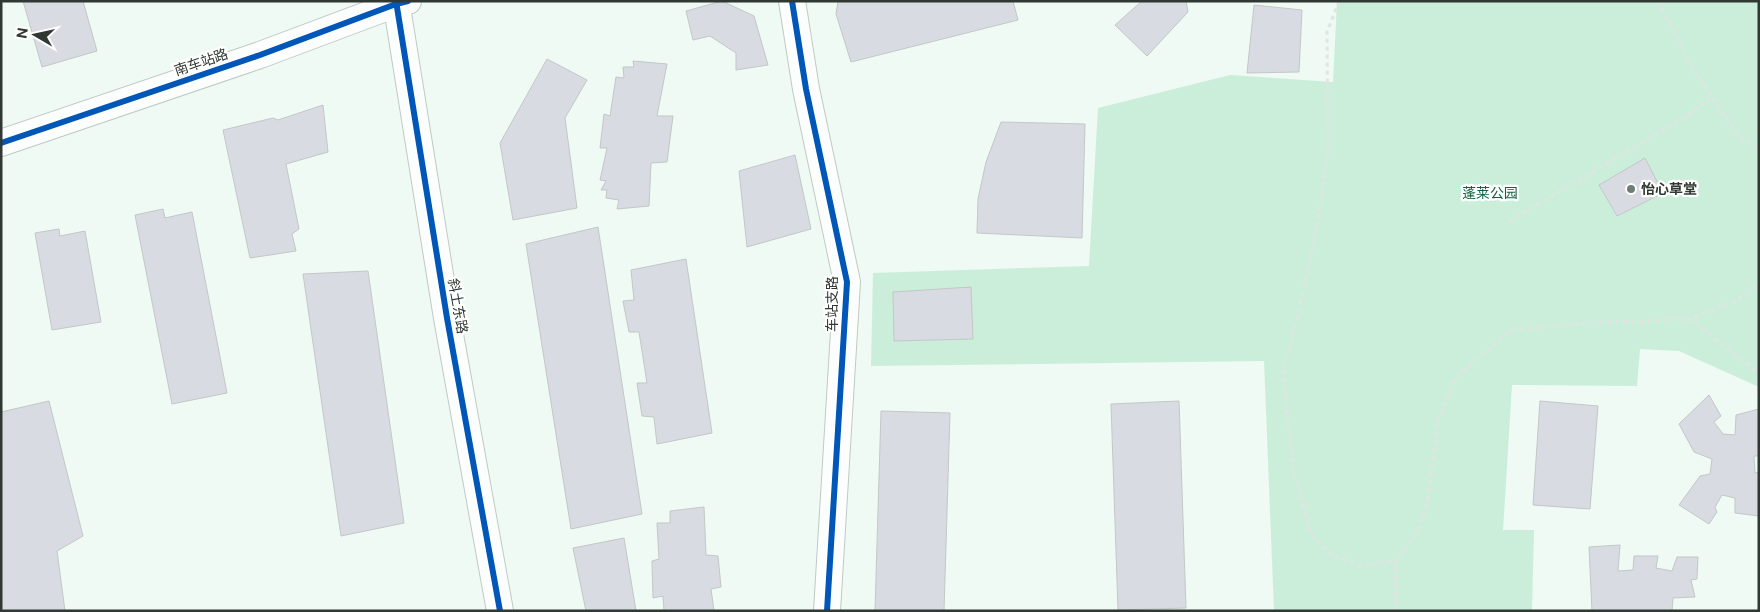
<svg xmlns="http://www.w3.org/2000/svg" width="1760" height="612" font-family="'Public Sans','Noto Sans SC',sans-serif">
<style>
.green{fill:#cbeedb}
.building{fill:#d9dbe2;stroke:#c3c7c6}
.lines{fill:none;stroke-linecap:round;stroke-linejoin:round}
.minor-casing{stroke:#c0cac4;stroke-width:28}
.path{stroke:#e0e4e2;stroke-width:3;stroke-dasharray:4 4;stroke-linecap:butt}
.minor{stroke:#fcfefd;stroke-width:26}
.cycleway-casing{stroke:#fff;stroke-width:9}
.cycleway{stroke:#0057b8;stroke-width:6}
.poi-dot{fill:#727c76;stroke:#fff;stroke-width:2}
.labels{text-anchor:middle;stroke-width:4.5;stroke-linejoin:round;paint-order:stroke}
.street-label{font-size:14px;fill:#303833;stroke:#fff}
.poi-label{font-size:14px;font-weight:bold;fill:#303833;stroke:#fff;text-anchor:start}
.park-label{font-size:14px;fill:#176242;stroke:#fff}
</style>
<rect width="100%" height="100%" fill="#eefaf3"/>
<polygon class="green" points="1337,1 1759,1 1759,387 1679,351 1640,349 1637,386 1512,385 1503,530 1534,530 1532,611 1274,611 1264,361 871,366 873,273 1089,266 1098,108 1230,75 1333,82"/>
<g class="building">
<polygon points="23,1 83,1 97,51 42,67"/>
<polygon points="722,1 754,16 768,65 736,70 736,53 710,36 693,40 686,11"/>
<polygon points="838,1 1013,1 1018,20 851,62 836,14"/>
<polygon points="1142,1 1186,1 1188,12 1147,56 1115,25"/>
<polygon points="1254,5 1302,10 1299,72 1247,73"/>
<polygon points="547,59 587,80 565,118 577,208 513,220 500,143"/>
<polygon points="633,61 667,64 657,116 673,116 667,162 651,163 649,206 617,209 619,200 606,198 607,190 601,190 606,181 600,180 607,148 600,148 604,114 610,116 616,77 624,78 623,67 634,67"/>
<polygon points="323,105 328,152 286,164 299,229 292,234 296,251 250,258 223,130 273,118 278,120"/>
<polygon points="1001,122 1085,124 1082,238 977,233 978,199 986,162"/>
<polygon points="795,155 811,229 747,247 739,171"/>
<polygon points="1645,158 1663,193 1617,216 1599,185"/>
<polygon points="163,209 165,218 192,212 227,393 172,404 135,215"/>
<polygon points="598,227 642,514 571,529 526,244"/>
<polygon points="59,229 60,236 85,231 101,322 52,330 35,233"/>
<polygon points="686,259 712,433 657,444 654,417 642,416 637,383 647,383 639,332 629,332 623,301 634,300 631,270"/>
<polygon points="368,271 404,523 341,536 303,274"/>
<polygon points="971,287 973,339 894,341 893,292"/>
<polygon points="1709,395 1721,416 1714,422 1723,434 1735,435 1736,415 1759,409 1759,456 1754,456 1755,473 1759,472 1759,516 1735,513 1735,498 1722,495 1715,507 1717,512 1709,524 1679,505 1700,476 1710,474 1712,459 1694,452 1679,424"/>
<polygon points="49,401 83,536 57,551 65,611 1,611 1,412"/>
<polygon points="1179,401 1186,608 1118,610 1111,404"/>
<polygon points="1540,401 1598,406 1590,509 1533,505"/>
<polygon points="881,411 950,413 944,611 875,611"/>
<polygon points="704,507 706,555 718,556 721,587 711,589 714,611 664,611 663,596 653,598 652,561 659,559 657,523 670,523 670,511"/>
<polygon points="624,538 636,611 586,611 573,548"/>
<polygon points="1620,545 1618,571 1633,570 1634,556 1658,556 1656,568 1672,571 1677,557 1698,557 1697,579 1691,580 1695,597 1673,598 1672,611 1592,611 1589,547"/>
</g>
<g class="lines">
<defs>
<g id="minor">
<polyline points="396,1 447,318 500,611"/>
<polyline points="792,1 806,89 847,282 827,611"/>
<polyline points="1,143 260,55 396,4 408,1"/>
</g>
</defs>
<use href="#minor" class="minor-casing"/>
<g class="path">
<polyline points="1339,1 1327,32 1328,151 1317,225 1301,302 1283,372 1293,468 1311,535 1332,555 1361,566 1396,560"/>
<polyline points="1658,1 1688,61 1712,97 1737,134 1759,151"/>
<polyline points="1509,221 1681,120 1712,97"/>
<polyline points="1689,319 1759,373"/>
<polyline points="1395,611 1396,560 1416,535 1428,499 1438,419 1456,377 1511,330 1587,323 1689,319 1736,301 1759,283"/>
</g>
<use href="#minor" class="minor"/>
<defs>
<g id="cycleway">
<polyline points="396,1 447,318 500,611"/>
<polyline points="792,1 806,89 847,282 827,611"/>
<polyline points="1,143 260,55 396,4 408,1"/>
</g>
</defs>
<use href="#cycleway" class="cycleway-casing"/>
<use href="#cycleway" class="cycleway"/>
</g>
<circle class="poi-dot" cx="1631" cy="189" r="5"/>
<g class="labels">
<g class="street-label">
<text transform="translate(201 62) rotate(-19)" y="5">南车站路</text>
<text transform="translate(832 304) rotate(-90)" y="5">车站支路</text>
<text transform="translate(458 306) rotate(80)" y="5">斜土东路</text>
</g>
<g class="poi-label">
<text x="1641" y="194">怡心草堂</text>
</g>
<g class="park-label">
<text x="1490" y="198">蓬莱公园</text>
</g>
</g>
<rect width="1760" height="612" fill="none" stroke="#303833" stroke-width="5"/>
<g transform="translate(35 35) rotate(279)" stroke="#ffffff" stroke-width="4" paint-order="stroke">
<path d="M0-4L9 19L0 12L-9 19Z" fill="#303833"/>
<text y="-8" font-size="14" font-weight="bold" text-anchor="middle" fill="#303833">N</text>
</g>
</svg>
